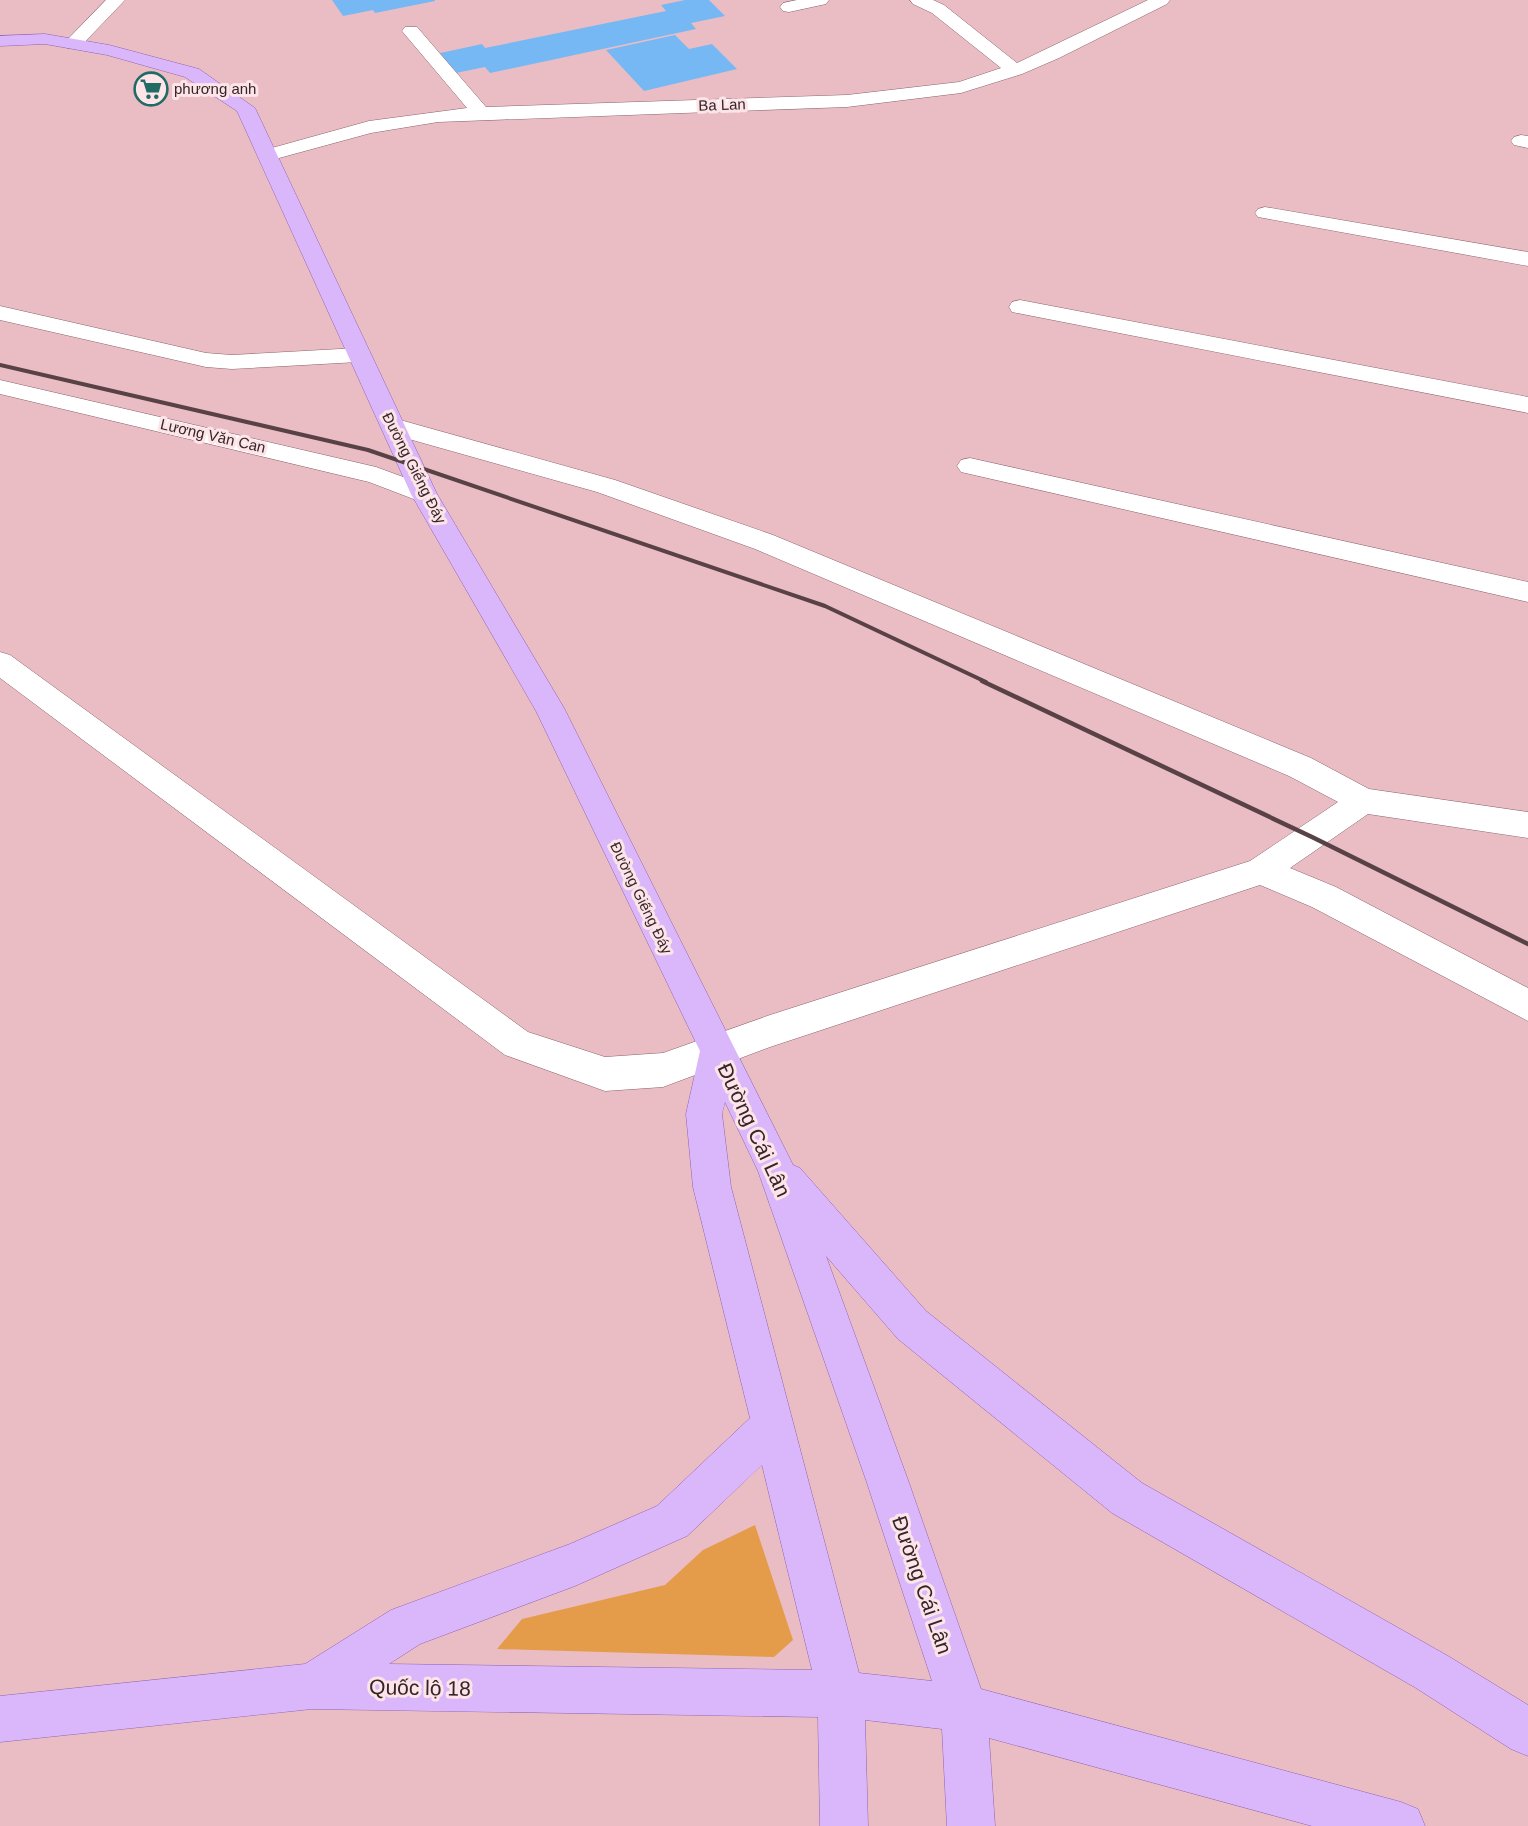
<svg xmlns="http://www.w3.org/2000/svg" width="1528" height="1826" font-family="Helvetica,sans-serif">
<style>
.green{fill:#e49c4b}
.building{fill:#76b8f3}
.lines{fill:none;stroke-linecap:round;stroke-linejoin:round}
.minor-casing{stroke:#8b636b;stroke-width:1}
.major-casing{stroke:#9064af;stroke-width:1}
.minor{fill:#fff;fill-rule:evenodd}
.major{fill:#dab6fa;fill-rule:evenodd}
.rail-far1{stroke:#594246;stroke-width:4}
.rail{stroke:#594246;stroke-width:4.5}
.labels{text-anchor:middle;stroke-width:6;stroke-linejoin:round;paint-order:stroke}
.far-poi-label{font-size:15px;fill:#362528;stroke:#fce4e8;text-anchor:start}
.far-street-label{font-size:15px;fill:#362528;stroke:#fce4e8}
.near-street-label{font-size:21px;fill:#362528;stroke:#fce4e8}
</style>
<rect width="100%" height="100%" fill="#eabdc5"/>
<polygon class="green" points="755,1525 793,1640 774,1657 497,1649 522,1619 665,1585 703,1550"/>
<g class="building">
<polygon points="332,0 435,0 435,1 375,13 373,10 343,16"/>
<polygon points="685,0 709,0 725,16 691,23 696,29 490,73 485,67 451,74 436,54 482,44 485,48 666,11 661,5"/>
<polygon points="675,35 689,49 712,44 737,69 644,91 606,50"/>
</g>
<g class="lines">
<defs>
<g id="minor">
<polygon points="106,0 125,0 79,48 67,48 64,44 67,40"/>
<polygon points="797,0 829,0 826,4 789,12 783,11 780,7 783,3"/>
<polygon points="910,0 933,0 944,5 1017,63 1148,0 1170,0 1167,4 1059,58 1022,74 961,93 847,107 438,122 371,133 268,161 261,159 258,155 261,151 369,121 467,108 402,31 405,27 417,27 486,107 847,95 959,82 1001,68 932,13 913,4"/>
<polygon points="1521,135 1528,136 1528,148 1514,145 1511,141 1514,137"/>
<polygon points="1265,207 1528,252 1528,266 1258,217 1255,213 1258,209"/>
<polygon points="1020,300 1528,397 1528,413 1012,312 1009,307 1012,302"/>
<polygon points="0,306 206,353 232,355 358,348 366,350 370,355 366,360 358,362 232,369 206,367 0,320"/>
<polygon points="0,380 376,467 433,488 437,494 433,500 424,503 369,482 0,394"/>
<polygon points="393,418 615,480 773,535 1311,758 1369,789 1528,812 1528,838 1368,814 1290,868 1336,887 1528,988 1528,1021 1312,907 1260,885 770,1047 663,1087 605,1091 505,1055 0,678 0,652 10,655 528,1032 605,1057 663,1053 770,1015 1250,861 1338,802 1289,776 755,549 597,492 384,432 381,426 384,420"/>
<polygon points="970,458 1528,582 1528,602 961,472 957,466 961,460"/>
</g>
<path id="major" d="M45,34L109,45L199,69L255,108L437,494L564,708L793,1165L800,1168L926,1311L1142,1483L1448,1656L1528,1705V1756L1511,1749L1416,1688L1112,1513L898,1339L826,1256L908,1480L981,1689L1401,1802L1418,1809L1425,1826H1312L989,1738L995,1826H947L942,1729L865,1720L868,1826H820L818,1717L312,1709L0,1742V1696L305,1664L391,1610L570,1544L657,1506L750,1418L693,1187L686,1114L700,1051L536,711L411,494L237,111L185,77L107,55L45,44L0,46V36ZM725,1102L758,1171L866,1480L932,1681L859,1673L731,1187L722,1114ZM762,1465L812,1670L389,1664L420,1644L575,1586L687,1536Z"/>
</defs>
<use href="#minor" class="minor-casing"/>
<use href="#major" class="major-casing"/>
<use href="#minor" class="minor"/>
<use href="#major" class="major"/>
<polyline class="rail-far1" points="0,365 368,450 825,606 986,682"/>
<polyline class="rail" points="982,681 1312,837 1528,944"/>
</g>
<defs>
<symbol id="supermarket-ring" viewBox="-11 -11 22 22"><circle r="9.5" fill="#fce4e8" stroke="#216b65" stroke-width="1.5"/><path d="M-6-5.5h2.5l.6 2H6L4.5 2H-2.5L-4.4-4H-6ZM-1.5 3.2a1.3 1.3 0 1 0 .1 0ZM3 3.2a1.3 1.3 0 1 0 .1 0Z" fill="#216b65"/></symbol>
</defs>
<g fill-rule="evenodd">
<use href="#supermarket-ring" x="132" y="70" width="38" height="38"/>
</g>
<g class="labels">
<g class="far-poi-label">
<text x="174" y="94">phương anh</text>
</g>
<g class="far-street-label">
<text transform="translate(722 105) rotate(-2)" y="5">Ba Lan</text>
<text transform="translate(213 436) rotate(13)" y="5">Lương Văn Can</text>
<text transform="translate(414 468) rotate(63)" y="5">Đường Giếng Đáy</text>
<text transform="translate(641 898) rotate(64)" y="5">Đường Giếng Đáy</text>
</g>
<g class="near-street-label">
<text transform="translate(754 1130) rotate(65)" y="7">Đường Cái Lân</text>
<text transform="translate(922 1585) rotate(71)" y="7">Đường Cái Lân</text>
<text transform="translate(420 1688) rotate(1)" y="7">Quốc lộ 18</text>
</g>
</g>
</svg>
